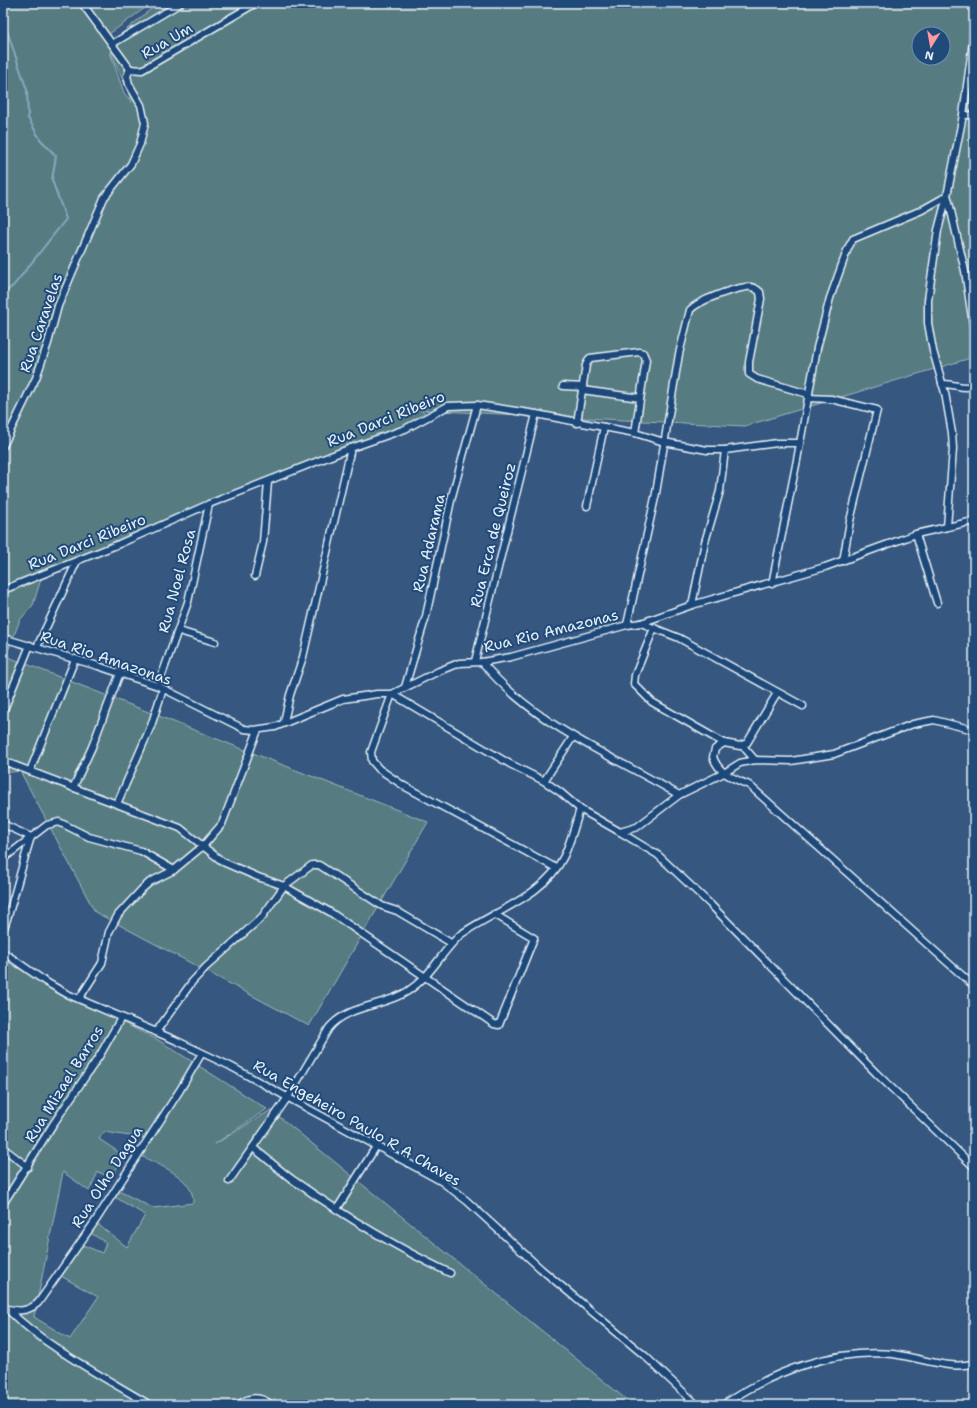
<svg xmlns="http://www.w3.org/2000/svg" width="977" height="1408" font-family="'Shantell Sans',sans-serif">
<style>
.green{fill:#577c82;stroke:#a0b6bd;fill-rule:evenodd}
.lines{fill:none;stroke-linecap:round;stroke-linejoin:round}
.stream{stroke:#84aac0;stroke-width:2}
.street-casing{stroke:#e8f1f8;stroke-width:9}
.street{stroke:#1f4a7a;stroke-width:6}
.labels{text-anchor:middle;stroke-width:4;stroke-linejoin:round;paint-order:stroke}
.street-label{font-size:15px;fill:#e8f1f8;stroke:#1f4a7a}
</style>
<rect width="100%" height="100%" fill="#36577f"/>
<filter id="ink" filterUnits="userSpaceOnUse"><feTurbulence type="fractalNoise" baseFrequency=".025" numOctaves="2"/><feDisplacementMap in="SourceGraphic" scale="8" xChannelSelector="R" yChannelSelector="G"/><feConvolveMatrix kernelMatrix="1 2 1 2 8 2 1 2 1" color-interpolation-filters="sRGB"/></filter>
<g filter="url(#ink)">
<g class="green">
<path d="M3,3H152L109,34L108,45L158,3H974V357L745,426L420,410L430,416L121,538L41,579L33,605L20,620L6,656L428,822L309,1026L95,912L20,771L3,773ZM919,34H943V58H919ZM110,52H111L132,102L124,93Z"/>
<path d="M3,959L44,984L158,1040L267,1109L215,1144L271,1110L633,1405H3ZM104,1132L149,1139L139,1155C158,1165 195,1177 193,1203L153,1208L117,1190L113,1196L145,1215L127,1247L96,1223L89,1232L106,1243L102,1253L83,1245L61,1276L98,1297L70,1339L34,1317L63,1172L89,1191L98,1172L112,1178L123,1155L99,1139Z"/>
</g>
<g class="lines">
<polyline class="stream" points="3,19 27,90 28,118 40,139 56,156 52,180 66,219 14,285 3,294"/>
<defs>
<g id="street">
<polyline points="82,3 130,69"/>
<polyline points="112,44 181,3"/>
<polyline points="130,69 142,70 256,3"/>
<polyline points="963,115 974,115"/>
<polyline points="948,198 965,271 974,331"/>
<path d="M942,384C954,383 962,390 974,386"/>
<polyline points="563,386 583,387"/>
<polyline points="582,390 640,398"/>
<polyline points="808,398 831,399 877,410 850,521 843,561"/>
<polyline points="577,423 586,365 590,358 639,352 643,353 646,360 635,433"/>
<polyline points="3,446 36,378 48,343 58,306 104,198 131,164 140,144 145,123 141,105 129,84 127,76 130,69"/>
<polyline points="587,506 604,427"/>
<polyline points="947,527 953,449 952,433 945,393 933,351 928,323 928,300 938,230 947,196 963,115 974,34"/>
<polyline points="916,534 937,603"/>
<polyline points="255,576 263,542 268,482"/>
<polyline points="772,584 797,460 817,348 830,298 848,248 853,239 922,210 947,196"/>
<polyline points="3,590 119,544 209,504 351,448 405,429 448,406 477,405 536,414 635,433 664,442 707,450 725,450 777,443 799,443"/>
<polyline points="692,605 705,542 720,491 725,450"/>
<polyline points="641,623 679,638 803,706"/>
<path d="M627,625L656,493L679,354L690,310C699,300 732,289 746,287C751,286 756,288 760,292L761,299L749,362V374L757,379L808,394"/>
<polyline points="654,628 635,675 634,684 652,702 724,743"/>
<polyline points="179,631 215,642"/>
<polyline points="3,638 98,666 158,686 244,729 254,730 275,727 343,699 377,694 392,694 439,671 459,663 482,662 511,657 627,625 641,623 692,605 825,567 916,534 974,521"/>
<polyline points="37,647 77,561"/>
<polyline points="475,661 536,414"/>
<path d="M482,662C533,725 612,755 679,795"/>
<polyline points="158,686 188,602 209,504"/>
<polyline points="405,687 426,616 452,496 477,405"/>
<path d="M777,693L747,743L740,746L724,743L715,749L713,757C719,774 733,778 749,785L974,986"/>
<polyline points="3,712 30,645"/>
<polyline points="284,722 290,695 303,657 351,448"/>
<polyline points="742,745 755,760"/>
<polyline points="3,761 180,828 223,862 258,877 284,886 330,912 494,1024 499,1025 534,938 494,914"/>
<polyline points="30,771 75,659"/>
<polyline points="544,781 573,737"/>
<polyline points="73,788 92,747 120,673"/>
<polyline points="117,804 151,726 163,689"/>
<path d="M3,824L31,837C21,868 14,900 3,931"/>
<polyline points="620,832 658,855 710,904 876,1073 974,1167"/>
<polyline points="3,859 47,825 59,822 89,837 141,851 174,870"/>
<polyline points="556,868 404,786 379,769 372,761 371,752 392,694 510,764 544,781 560,792 580,809 620,832 637,827 679,795 724,773 740,763 755,760 791,761 834,754 913,724 934,720 974,730"/>
<polyline points="3,952 46,982 67,994 175,1040 230,1066 441,1181 467,1201 541,1269 645,1356 697,1405"/>
<polyline points="79,999 102,963 109,932 118,915 142,889 150,882 174,870 203,846 222,824 258,730"/>
<polyline points="156,1032 192,982 206,967 262,917 284,886 312,865 319,865 382,906 397,911 451,943"/>
<polyline points="3,1148 28,1167"/>
<path d="M253,1148C267,1158 279,1170 293,1180C343,1215 395,1247 450,1273"/>
<path d="M229,1181L288,1097L329,1028C349,1004 384,1007 408,991C431,976 441,953 460,935C495,910 544,897 564,856C571,841 575,825 580,809"/>
<polyline points="3,1204 52,1126 100,1055 121,1018"/>
<polyline points="337,1209 377,1145"/>
<path d="M3,1308C17,1311 26,1313 38,1303L96,1220L180,1090L202,1053"/>
<path d="M7,1309C47,1348 102,1376 150,1405"/>
<path d="M238,1405C250,1396 260,1396 272,1405"/>
<path d="M723,1405C773,1371 832,1349 893,1354C917,1357 951,1371 974,1363"/>
</g>
</defs>
<use href="#street" class="street-casing"/>
<use href="#street" class="street"/>
</g>
</g>
<g class="labels">
<g class="street-label">
<text transform="translate(167 41) rotate(-30)" y="5">Rua Um</text>
<text transform="translate(41 323) rotate(-71)" y="5">Rua Caravelas</text>
<text transform="translate(386 419) rotate(-22)" y="5">Rua Darci Ribeiro</text>
<text transform="translate(493 535) rotate(-76)" y="5">Rua Erca de Queiroz</text>
<text transform="translate(87 542) rotate(-22)" y="5">Rua Darci Ribeiro</text>
<text transform="translate(429 543) rotate(-77)" y="5">Rua Adarama</text>
<text transform="translate(177 581) rotate(-75)" y="5">Rua Noel Rosa</text>
<text transform="translate(551 631) rotate(-14)" y="5">Rua Rio Amazonas</text>
<text transform="translate(106 658) rotate(19)" y="5">Rua Rio Amazonas</text>
<text transform="translate(64 1084) rotate(-58)" y="5">Rua Mizael Barros</text>
<text transform="translate(357 1123) rotate(30)" y="5">Rua Engeheiro Paulo R A Chaves</text>
<text transform="translate(107 1177) rotate(-57)" y="5">Rua Olho Dagua</text>
</g>
</g>
<rect width="977" height="1408" fill="none" stroke="#1f4a7a" stroke-width="16"/>
<rect x="8" y="8" width="961" height="1392" fill="none" stroke="#e8f1f8" stroke-width="1.5" filter="url(#ink)"/>
<g transform="translate(931 46) rotate(191)"><circle r="19" fill="#1f4a7a" stroke="#6f8dac"/>
<path d="M0-3L7 15L0 10L-7 15Z" fill="#ff9aa2"/>
<text y="-6" font-size="11" font-weight="bold" text-anchor="middle" fill="#e8f1f8">N</text>
</g>
</svg>
